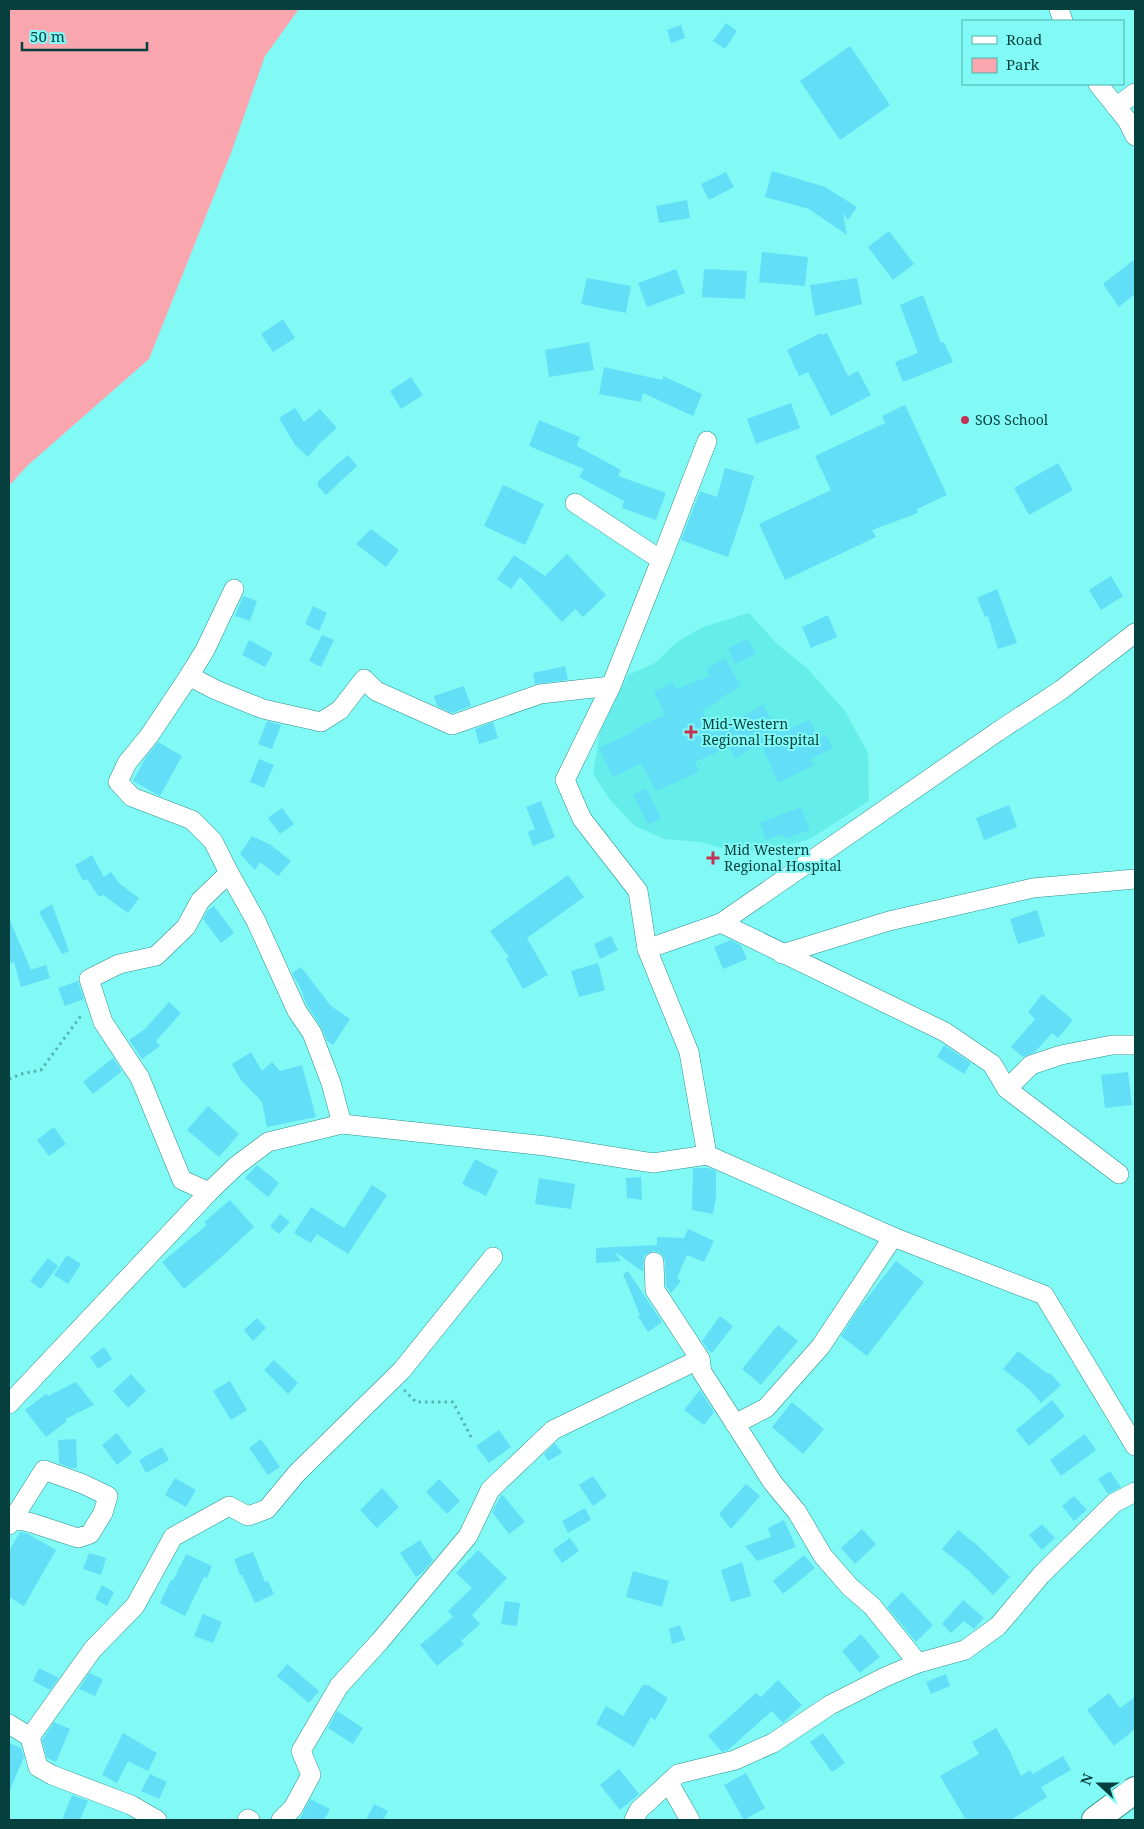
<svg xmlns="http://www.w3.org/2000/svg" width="1144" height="1829" font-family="'Noto Serif',serif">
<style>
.built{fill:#65edea;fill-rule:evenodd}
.green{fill:#faa6af}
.building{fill:#62def6}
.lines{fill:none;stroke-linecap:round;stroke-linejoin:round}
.minor-casing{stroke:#2f8f8d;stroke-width:20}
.secondary-casing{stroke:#2f8f8d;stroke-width:28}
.path{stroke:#54b6b2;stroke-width:3;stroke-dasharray:2.5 4;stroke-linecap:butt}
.minor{stroke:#fff;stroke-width:19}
.secondary{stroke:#fff;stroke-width:26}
.poi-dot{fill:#c23253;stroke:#81faf5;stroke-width:2}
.labels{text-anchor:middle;stroke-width:4;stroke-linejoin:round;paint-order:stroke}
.poi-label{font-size:14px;fill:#053f3e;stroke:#81faf5;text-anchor:start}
</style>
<rect width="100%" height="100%" fill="#81faf5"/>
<path class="built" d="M749,613L778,645L806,667L845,711L868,753L869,801L810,839L766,851H733L700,842L664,839L635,826L611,801L593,774L600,732L628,675L655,663L677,642L703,627ZM826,735L832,748L816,757L809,744ZM776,817L809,830L785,839Z"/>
<polygon class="green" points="9,9 299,9 265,56 231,153 149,359 27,466 9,486"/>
<g class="building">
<polygon points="726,23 737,31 725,49 713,41"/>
<polygon points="681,25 685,38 671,43 667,30"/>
<polygon points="850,46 890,105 840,140 800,81"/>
<polygon points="772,171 825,187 857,207 848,220 843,213 847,235 809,209 765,197"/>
<polygon points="726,172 734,187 709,200 701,184"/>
<polygon points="687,200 690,218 659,223 656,206"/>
<polygon points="889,231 914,264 893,280 868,247"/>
<polygon points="762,252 808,257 805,286 759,282"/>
<polygon points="1135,259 1135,294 1119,307 1103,284"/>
<polygon points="676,269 685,293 647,307 638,283"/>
<polygon points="704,269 747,271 745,299 702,297"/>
<polygon points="587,278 631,286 626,313 581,304"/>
<polygon points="857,278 862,304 815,316 810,285"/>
<polygon points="923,295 941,343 944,342 953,362 903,382 895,362 918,353 900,305"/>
<polygon points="283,319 295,338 273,352 261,334"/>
<polygon points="821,333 822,335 827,333 848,376 858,371 871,395 831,416 808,372 799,376 787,350"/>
<polygon points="589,342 594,370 549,377 545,350"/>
<polygon points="604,367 662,380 663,376 702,394 693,416 643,393 641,402 599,394"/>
<polygon points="411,377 423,395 401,409 390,391"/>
<polygon points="791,403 800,428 756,444 747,419"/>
<polygon points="905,405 947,495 917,509 918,513 872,530 876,537 785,580 759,524 831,490 815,456 885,423 882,416"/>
<polygon points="295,408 304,422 320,409 337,428 320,443 308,457 295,445 279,418"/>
<polygon points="539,420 580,437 577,446 621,470 618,476 666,493 656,520 622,508 624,501 579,477 584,469 529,446"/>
<polygon points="348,455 357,466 326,495 318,486 318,481"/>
<polygon points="1058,463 1073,490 1029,515 1014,488"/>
<polygon points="725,468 754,476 745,507 728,557 681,540 700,491 717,497"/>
<polygon points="503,485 544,504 525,545 484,526"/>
<polygon points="371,529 399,550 386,567 356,544"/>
<polygon points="567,554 606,595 583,617 575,609 562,622 520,577 511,589 497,579 514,555 545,576"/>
<polygon points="1111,576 1123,596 1101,610 1089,590"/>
<polygon points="997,589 1017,643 998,649 988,616 985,617 977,598"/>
<polygon points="243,596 257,601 250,621 235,616"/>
<polygon points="313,606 327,613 319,631 305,624"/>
<polygon points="828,615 837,637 811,648 802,627"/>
<polygon points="322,635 334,640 321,667 309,661"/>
<polygon points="748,639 756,654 735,664 728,648"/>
<polygon points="249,640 273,653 265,667 242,655"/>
<polygon points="725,658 741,686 719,699 720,701 702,710 712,734 763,705 779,733 810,720 818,739 826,735 833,748 811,759 814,765 778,783 761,743 735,758 729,747 695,762 699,772 656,791 641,763 613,777 599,748 633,732 632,730 665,715 654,691 673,683 676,689 710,676 706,669"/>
<polygon points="565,666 568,680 535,684 533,673"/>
<polygon points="464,686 471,706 452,713 437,706 434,696"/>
<polygon points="267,721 281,725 272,749 258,744"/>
<polygon points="493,722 498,738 479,744 475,729"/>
<polygon points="158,742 182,756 160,796 133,781 146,757"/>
<polygon points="259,759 274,765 264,788 250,782"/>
<polygon points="646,788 661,818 648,825 633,795"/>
<polygon points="541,801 555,837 533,846 528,832 535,829 526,807"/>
<polygon points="1009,805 1017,827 984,840 976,818"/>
<polygon points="801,807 810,830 785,839 783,834 766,840 760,823"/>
<polygon points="282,808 294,824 280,834 268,818"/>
<polygon points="252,836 271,845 291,861 278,876 260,862 255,870 240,854"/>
<polygon points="92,855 104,877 111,872 120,884 139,898 128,913 103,895 99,897 87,879 83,881 75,865"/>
<polygon points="568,875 584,897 527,938 548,975 523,989 506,959 509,957 490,931"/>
<polygon points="52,904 69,951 62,954 39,912"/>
<polygon points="214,906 234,933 221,943 203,919 207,911"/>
<polygon points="1037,910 1045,936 1018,944 1010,919"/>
<polygon points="9,918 31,970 46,965 50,978 21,987 14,962 9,964"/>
<polygon points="611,936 618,950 600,959 594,944"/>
<polygon points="731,940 741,945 747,959 723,969 714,947"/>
<polygon points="598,963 605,990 579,997 571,971"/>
<polygon points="301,967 331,1006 350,1019 333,1045 327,1041 321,1027 307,1005 302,994 303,993 292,973"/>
<polygon points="78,981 84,999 65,1006 58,988"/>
<polygon points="1042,994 1073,1020 1058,1038 1052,1033 1035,1052 1023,1057 1011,1047 1035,1019 1028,1012"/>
<polygon points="169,1002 181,1013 156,1041 160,1046 142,1059 129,1040 145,1029"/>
<polygon points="944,1045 971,1063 964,1074 937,1057"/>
<polygon points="251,1052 262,1071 272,1062 280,1071 302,1065 316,1117 267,1127 262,1102 241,1080 232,1064"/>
<polygon points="113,1058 122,1071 93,1094 83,1082"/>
<polygon points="1128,1072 1132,1105 1105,1108 1101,1075"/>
<polygon points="208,1106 239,1134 219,1157 187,1130"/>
<polygon points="54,1127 66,1144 49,1156 37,1140"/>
<polygon points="475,1159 498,1171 486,1196 462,1184"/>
<polygon points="257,1165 279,1183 268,1197 245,1178"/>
<polygon points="693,1168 709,1168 716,1171 716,1197 713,1214 692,1210"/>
<polygon points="641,1177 642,1200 627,1198 626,1178"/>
<polygon points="539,1178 575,1184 571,1209 535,1204"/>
<polygon points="372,1185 387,1195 348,1254 317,1234 311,1243 294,1233 311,1207 344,1228"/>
<polygon points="230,1200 254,1227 217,1261 184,1289 162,1262 207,1225 204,1222"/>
<polygon points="280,1214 290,1222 279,1234 270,1226"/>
<polygon points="688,1229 714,1241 704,1262 687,1255 677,1278 681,1281 671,1293 666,1286 665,1261 663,1256 659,1252 653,1251 644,1256 643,1272 614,1251 621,1261 596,1263 596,1248 657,1245 657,1237 684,1238"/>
<polygon points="67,1255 81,1264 68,1284 54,1275"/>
<polygon points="48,1258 58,1266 41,1289 30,1281"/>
<polygon points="896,1261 924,1282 867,1356 841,1336 857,1311"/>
<polygon points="628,1271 662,1322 648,1332 638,1316 640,1315 623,1274"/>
<polygon points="720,1316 733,1326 712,1353 708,1350 702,1341"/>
<polygon points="257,1318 266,1328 253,1341 244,1330"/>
<polygon points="778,1325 798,1341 761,1385 742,1369"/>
<polygon points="104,1347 112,1359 98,1369 90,1357"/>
<polygon points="1018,1351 1048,1374 1050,1373 1061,1385 1041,1403 1030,1390 1003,1369"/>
<polygon points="274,1360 298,1383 288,1394 264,1370"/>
<polygon points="131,1374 146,1391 128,1408 113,1391"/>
<polygon points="230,1381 247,1410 231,1420 213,1391"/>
<polygon points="76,1382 94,1405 77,1413 76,1411 76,1414 65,1419 67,1421 46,1437 25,1410 46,1394 48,1396"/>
<polygon points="700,1390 714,1412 704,1425 684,1410"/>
<polygon points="1052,1400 1065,1416 1029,1446 1016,1430"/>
<polygon points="792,1402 824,1429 803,1454 772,1427"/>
<polygon points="499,1430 511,1447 489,1463 476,1446"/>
<polygon points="117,1433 132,1453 117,1465 102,1445"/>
<polygon points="1085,1434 1096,1450 1061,1476 1050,1460"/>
<polygon points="76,1439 77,1468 71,1468 59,1463 58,1440"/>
<polygon points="261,1439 280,1467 268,1475 249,1448"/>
<polygon points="555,1443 562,1453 548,1461 544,1454"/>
<polygon points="162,1447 169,1460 146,1473 139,1460"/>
<polygon points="1110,1471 1121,1487 1108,1494 1098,1479"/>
<polygon points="593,1476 607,1496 593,1506 579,1485"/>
<polygon points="175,1478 196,1490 186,1507 165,1495"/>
<polygon points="439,1479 460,1501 447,1514 426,1492"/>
<polygon points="746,1484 760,1496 731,1529 719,1514"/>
<polygon points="382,1488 399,1507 377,1528 360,1510"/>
<polygon points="502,1494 525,1522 509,1534 492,1512"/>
<polygon points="1074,1496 1087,1510 1074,1521 1062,1506"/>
<polygon points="585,1508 591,1520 568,1533 562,1521"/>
<polygon points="784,1520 796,1547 757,1561 745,1546 771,1537 768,1528"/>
<polygon points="1042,1524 1055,1538 1042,1550 1029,1535"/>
<polygon points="862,1529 876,1544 855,1564 841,1548"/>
<polygon points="958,1530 977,1545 1010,1577 993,1595 969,1571 942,1549"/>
<polygon points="20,1532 28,1534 56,1550 24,1606 9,1597 9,1551"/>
<polygon points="570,1538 579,1551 562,1563 553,1550"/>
<polygon points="420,1540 433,1560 423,1572 416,1577 400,1553"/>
<polygon points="478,1550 507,1578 472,1615 480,1624 461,1641 464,1644 437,1666 420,1645 453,1617 448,1611 472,1588 456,1573"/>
<polygon points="253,1552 265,1582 268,1581 274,1594 255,1603 242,1575 240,1575 234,1559"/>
<polygon points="89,1553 106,1558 101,1575 83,1569"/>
<polygon points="186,1554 212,1566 207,1578 204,1577 185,1616 160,1603 171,1580 173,1581"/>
<polygon points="804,1555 815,1568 783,1594 773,1581"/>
<polygon points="742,1562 751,1596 731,1602 721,1570"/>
<polygon points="633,1571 669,1581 662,1607 626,1597"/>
<polygon points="102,1585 114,1592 107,1606 95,1599"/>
<polygon points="902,1592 933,1625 916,1642 887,1607"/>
<polygon points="963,1600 984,1618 974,1629 964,1621 951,1633 942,1624"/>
<polygon points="505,1601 520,1603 517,1626 501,1624"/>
<polygon points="203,1614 222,1622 213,1643 194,1636"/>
<polygon points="680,1625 685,1640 672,1644 669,1629"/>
<polygon points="861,1634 880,1657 860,1673 842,1651"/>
<polygon points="287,1664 319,1691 309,1703 277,1676"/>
<polygon points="39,1668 59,1678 50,1690 33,1681"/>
<polygon points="89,1673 103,1679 95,1696 79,1689"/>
<polygon points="946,1674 950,1686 931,1694 926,1682"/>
<polygon points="778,1680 802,1705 783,1723 772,1711 728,1750 722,1752 708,1736 756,1693 761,1697"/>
<polygon points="643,1685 648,1685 668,1698 655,1720 651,1717 634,1747 596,1724 606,1706 623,1716"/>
<polygon points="1109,1693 1120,1708 1135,1697 1135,1729 1114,1746 1087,1710"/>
<polygon points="337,1711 363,1728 353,1744 328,1728"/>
<polygon points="54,1722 70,1729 56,1762 47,1758 42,1740"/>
<polygon points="996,1728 1010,1751 1021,1776 1030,1770 1033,1774 1063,1756 1071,1770 1041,1787 1047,1797 1011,1820 966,1820 940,1776 979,1754 972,1742"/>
<polygon points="123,1733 157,1753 148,1771 128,1761 117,1783 102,1775"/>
<polygon points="823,1733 845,1763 832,1772 810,1742"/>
<polygon points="9,1743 21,1748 24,1757 9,1792"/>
<polygon points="619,1769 639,1794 620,1810 600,1785"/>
<polygon points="746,1773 765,1808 744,1820 724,1785"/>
<polygon points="150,1774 167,1782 159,1799 141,1791"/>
<polygon points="72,1795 88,1801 80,1820 62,1820"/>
<polygon points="310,1799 330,1809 324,1820 299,1820"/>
<polygon points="374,1804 388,1811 383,1820 366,1820"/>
</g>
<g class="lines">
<defs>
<g id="minor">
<polyline points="1059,9 1063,21"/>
<polyline points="1098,84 1127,120 1135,136"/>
<polyline points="1116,107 1135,93"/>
<polyline points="575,503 661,560 611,686 565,780 582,819 638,891 647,949 689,1052 707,1155 893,1237 1044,1295 1135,1446"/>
<polyline points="661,560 707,441"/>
<polyline points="234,589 205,650 189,676 216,690 263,709 321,722 340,710 364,679 376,691 452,725 540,694 611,686"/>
<polyline points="189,676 149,736 127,763 118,782 132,797 192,820 213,841 229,873 256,921 297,1011 312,1033 331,1083 342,1124"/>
<polyline points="721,923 945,1032 992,1064 1007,1089 1119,1174"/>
<polyline points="647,949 721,923 997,732 1061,690 1135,633"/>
<polyline points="782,954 889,921 1033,888 1135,879"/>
<polyline points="1007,1089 1031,1065 1061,1055 1112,1045 1135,1045"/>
<polyline points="209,1192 182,1180 140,1078 103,1022 89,979 119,964 156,956 186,927 200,901 229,873"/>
<polyline points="700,1359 702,1372 773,1483 797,1512 823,1556 850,1587 872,1606 918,1663"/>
<polyline points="9,1404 209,1192 236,1166 268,1142 342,1124 546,1146 653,1163 707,1155"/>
<polyline points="735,1424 766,1408 821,1346 893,1237"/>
<polyline points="9,1525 44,1470 83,1484 108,1496 103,1513 90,1534 78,1538 32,1523 14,1519"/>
<polyline points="9,1724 30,1737 38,1767 52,1775 131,1805 157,1820"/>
<polyline points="30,1737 93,1649 135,1606 173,1537 229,1506 248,1516 267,1509 297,1473 402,1370 493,1257"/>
<polyline points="669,1783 690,1820"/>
<polyline points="247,1820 248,1819 250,1820"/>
<polyline points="281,1820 293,1808 311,1775 301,1751 339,1686 380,1641 468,1536 490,1490 553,1430 700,1359 655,1290 654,1262"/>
<polyline points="634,1820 639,1810 678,1774 735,1760 773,1743 830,1705 885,1677 918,1663 965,1650 998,1626 1041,1575 1114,1503 1135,1492"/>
</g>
<polyline id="secondary" points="1095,1820 1135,1790"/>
</defs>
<use href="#minor" class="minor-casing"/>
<use href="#secondary" class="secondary-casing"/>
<g class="path">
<polyline points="9,1079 21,1074 41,1070 83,1013"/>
<polyline points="404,1390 416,1402 453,1402 472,1439"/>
</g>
<use href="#minor" class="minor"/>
<use href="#secondary" class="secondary"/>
</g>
<g class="poi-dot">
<circle cx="965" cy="420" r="5"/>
<path d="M688.5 724.5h5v5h5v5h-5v5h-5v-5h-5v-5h5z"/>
<path d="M710.5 850.5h5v5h5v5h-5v5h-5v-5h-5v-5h5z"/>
</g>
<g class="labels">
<g class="poi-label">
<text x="975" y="425">SOS School</text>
<text x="702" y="729">Mid-Western<tspan x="702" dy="16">Regional Hospital</tspan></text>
<text x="724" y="855">Mid Western<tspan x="724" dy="16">Regional Hospital</tspan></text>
</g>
</g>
<rect width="1144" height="1829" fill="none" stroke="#053f3e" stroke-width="20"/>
<rect x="962" y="20" width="162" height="65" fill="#81faf5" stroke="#4fafac"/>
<rect x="972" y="36" width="25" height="8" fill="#ffffff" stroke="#4fafac"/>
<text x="1006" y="45" font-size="15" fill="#053f3e">Road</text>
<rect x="972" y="58" width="25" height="15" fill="#faa6af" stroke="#4fafac"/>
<text x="1006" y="70" font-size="15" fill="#053f3e">Park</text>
<g transform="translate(1099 1784) rotate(291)" stroke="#81faf5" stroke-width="4" paint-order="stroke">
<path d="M0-4L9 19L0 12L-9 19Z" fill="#053f3e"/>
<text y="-8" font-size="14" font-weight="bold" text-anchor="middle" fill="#053f3e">N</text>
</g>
<path d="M22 42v8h125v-8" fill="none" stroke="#053f3e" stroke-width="2.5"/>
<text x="30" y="42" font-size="15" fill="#053f3e" stroke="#81faf5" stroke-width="4" paint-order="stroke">50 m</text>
</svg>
